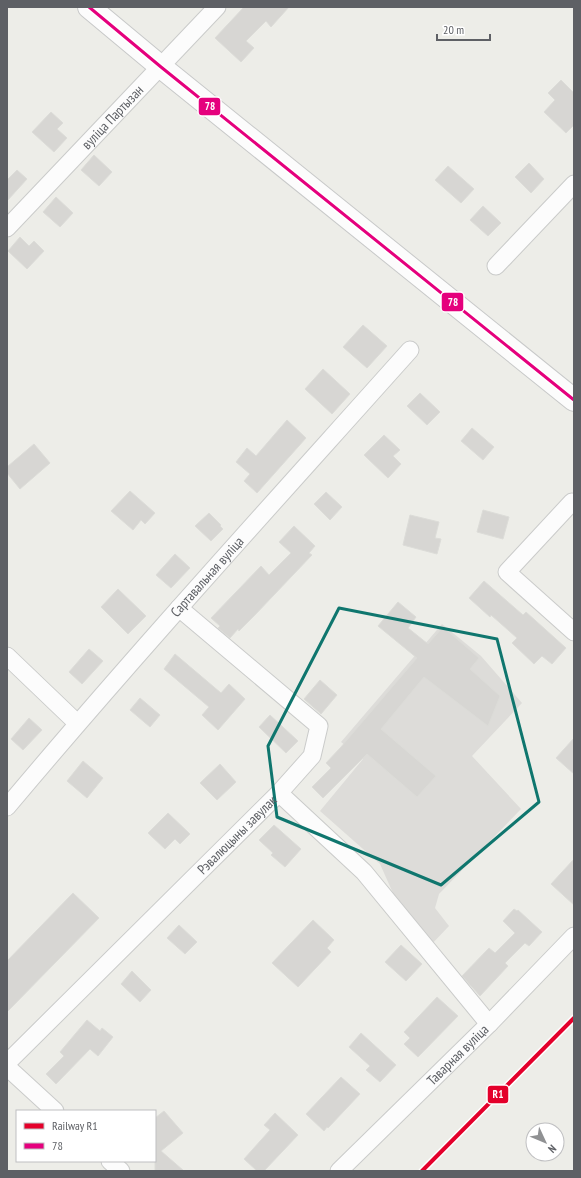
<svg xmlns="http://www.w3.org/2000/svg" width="581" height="1178" font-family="'PT Sans Narrow',sans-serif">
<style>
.industrial{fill:#dddcd9}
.building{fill:#d7d6d3;stroke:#dcdcd8}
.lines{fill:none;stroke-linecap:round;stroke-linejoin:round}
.street-casing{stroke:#cacbca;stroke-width:19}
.secondary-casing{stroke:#c8c9c9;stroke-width:24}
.street{stroke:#fcfcfc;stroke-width:17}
.secondary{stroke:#fcfcfc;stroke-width:22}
.bus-1-casing{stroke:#fff;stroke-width:6}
.bus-1{stroke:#e5007d;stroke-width:3}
.rail-1-casing{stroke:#fff;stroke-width:7}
.rail-1{stroke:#e4002b;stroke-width:4}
.marked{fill:none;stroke:#0f766e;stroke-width:3;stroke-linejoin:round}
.labels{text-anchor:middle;stroke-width:3;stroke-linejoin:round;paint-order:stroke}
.street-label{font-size:14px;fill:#5e6065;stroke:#fff}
.line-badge{stroke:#fff;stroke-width:1.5}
.badge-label{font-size:11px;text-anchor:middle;font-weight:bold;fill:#fff}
</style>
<rect width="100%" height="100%" fill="#edede8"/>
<polygon class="industrial" points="442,624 481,656 522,703 472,756 521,809 439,894 435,908 449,926 429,947 401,911 380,864 320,811 363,759 341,742"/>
<g class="building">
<polygon points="244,7 289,7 271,27 266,21 246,41 254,48 241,62 215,38"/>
<polygon points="561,80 574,93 574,125 566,133 544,112 555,100 548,93"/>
<polygon points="51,112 63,123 57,129 67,138 54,152 32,132"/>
<polygon points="94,155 112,172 99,186 81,170"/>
<polygon points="529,163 544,179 531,193 515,177"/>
<polygon points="448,166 474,189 461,203 435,180"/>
<polygon points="17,170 27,179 7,201 7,180"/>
<polygon points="56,197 73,213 60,227 43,212"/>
<polygon points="483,206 501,223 488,236 470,220"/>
<polygon points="20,237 29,246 34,241 44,251 27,269 8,251"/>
<polygon points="363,325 387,346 367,368 343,347"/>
<polygon points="323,369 350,394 332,414 305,389"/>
<polygon points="420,393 440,412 427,425 407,406"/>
<polygon points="287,420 306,438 257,493 244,481 250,474 236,462 247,448 256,456"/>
<polygon points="472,428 494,447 483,460 461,441"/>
<polygon points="384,435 400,450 393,456 401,464 388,478 364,455"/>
<polygon points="34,444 50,463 20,489 7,473 7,467"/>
<polygon points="130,491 155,513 145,524 141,520 133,530 111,511"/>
<polygon points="326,492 342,507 330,520 314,504"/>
<polygon points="483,510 509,517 503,539 477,532"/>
<polygon points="209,513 221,525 220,526 223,529 211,541 195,526"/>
<polygon points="410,515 439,522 435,538 441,539 437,554 403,545"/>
<polygon points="294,526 315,546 309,553 312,555 254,616 239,631 238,629 230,638 218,628 220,626 211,618 261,566 269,575 291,553 279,542"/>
<polygon points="175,554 190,568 171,588 156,575"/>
<polygon points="484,581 523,615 526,612 566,648 552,664 542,656 534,664 512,643 517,638 491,615 490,617 469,598"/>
<polygon points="118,589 146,616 128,634 101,607"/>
<polygon points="398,602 416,617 408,628 428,644 443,627 479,658 470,669 500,696 488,726 424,677 381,729 436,776 417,797 367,754 323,798 312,787 331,768 326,763 341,747 417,658 378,626"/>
<polygon points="89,649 103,661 82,684 69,672"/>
<polygon points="175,654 221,693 229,684 245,699 218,730 202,715 209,707 164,669"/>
<polygon points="320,680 337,695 321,714 304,699"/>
<polygon points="140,698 160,715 150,727 130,710"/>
<polygon points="270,715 298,741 286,753 259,727"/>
<polygon points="29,718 42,730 23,750 11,739"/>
<polygon points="574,738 574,774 556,758"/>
<polygon points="83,761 103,778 87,798 67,781"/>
<polygon points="220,764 236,782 217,800 200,783"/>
<polygon points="168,813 190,834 180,844 175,839 165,849 148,833"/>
<polygon points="274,825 301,849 285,867 271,855 273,853 259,840"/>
<polygon points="574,859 574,905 551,884"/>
<polygon points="73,893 99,918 7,1012 7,961"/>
<polygon points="514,909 517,911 518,910 542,932 529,946 525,943 505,963 508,966 480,996 462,976 489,948 495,953 515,933 503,921"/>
<polygon points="313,920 334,940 327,948 331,952 298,987 272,963"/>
<polygon points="179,925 197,942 185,954 167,938"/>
<polygon points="401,945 422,964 406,981 385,962"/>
<polygon points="132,971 151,990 140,1002 121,984"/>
<polygon points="437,997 458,1016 418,1057 404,1044 410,1038 404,1032"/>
<polygon points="87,1020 100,1031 102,1028 113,1037 98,1056 90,1049 56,1084 46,1074 64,1056 60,1052"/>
<polygon points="361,1033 396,1065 380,1082 366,1070 370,1066 349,1047"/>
<polygon points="341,1077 360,1094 328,1128 327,1127 324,1131 306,1114"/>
<polygon points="164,1111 183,1133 161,1151 184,1171 155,1171 155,1118"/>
<polygon points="275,1113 298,1135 264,1171 257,1171 244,1159 270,1130 264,1125"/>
</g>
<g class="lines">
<defs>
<g id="street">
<path id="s1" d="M7,228L217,7"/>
<polyline points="496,266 574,184"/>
<polyline points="572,502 507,572 574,632"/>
<polyline points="7,656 77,723"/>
<polyline points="279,793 364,872 489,1024"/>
<path id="s2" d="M7,807C138,651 275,501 410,350"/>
<path id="s3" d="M7,1063L279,793L312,756L319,726L179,608"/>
<polyline points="7,1067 55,1111"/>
<polyline points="110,1161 121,1171"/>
<path id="s4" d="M339,1171L489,1024L574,936"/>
</g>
<polyline id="secondary" points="89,7 161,67 574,400"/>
</defs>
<use href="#street" class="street-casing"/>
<use href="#secondary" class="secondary-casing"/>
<use href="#street" class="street"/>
<use href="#secondary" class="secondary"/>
<defs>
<polyline id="bus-1" points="89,7 161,67 574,400"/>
</defs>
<use href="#bus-1" class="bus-1-casing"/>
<use href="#bus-1" class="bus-1"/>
<defs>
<polyline id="rail-1" points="422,1171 574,1018"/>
</defs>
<use href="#rail-1" class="rail-1-casing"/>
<use href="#rail-1" class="rail-1"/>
</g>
<path class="marked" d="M339,608L497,639L539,802L441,885L277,817L268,746Z"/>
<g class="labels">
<g class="street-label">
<text dy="5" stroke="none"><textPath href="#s1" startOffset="153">вуліца Партызан</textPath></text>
<text dy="5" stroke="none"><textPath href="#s2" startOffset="305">Сартавальная вуліца</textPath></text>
<text dy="5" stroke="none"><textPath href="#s3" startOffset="324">Рэвалюцыны завулак</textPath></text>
<text dy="5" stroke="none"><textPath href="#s4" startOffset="166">Таварная вуліца</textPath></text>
</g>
</g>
<g class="line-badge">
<rect x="198" y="97" width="23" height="19" rx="4" fill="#e5007d"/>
<rect x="441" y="292" width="23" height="20" rx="4" fill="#e5007d"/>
<rect x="487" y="1085" width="22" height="19" rx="4" fill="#e4002b"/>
</g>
<g class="badge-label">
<text x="210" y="110">78</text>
<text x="453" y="306">78</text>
<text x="498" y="1098">R1</text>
</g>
<rect width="581" height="1178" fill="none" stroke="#5e6065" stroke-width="16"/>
<rect x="16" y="1110" width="140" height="52" fill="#ffffff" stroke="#bfbfc1"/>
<rect x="24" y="1123" width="20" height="6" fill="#e4002b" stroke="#bfbfc1"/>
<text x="52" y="1130" font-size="12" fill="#5e6065">Railway R1</text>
<rect x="24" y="1143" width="20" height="6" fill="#e5007d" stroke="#bfbfc1"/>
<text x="52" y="1150" font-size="12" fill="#5e6065">78</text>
<g transform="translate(545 1142) rotate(134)"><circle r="19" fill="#ffffff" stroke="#bfbfc1"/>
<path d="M0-3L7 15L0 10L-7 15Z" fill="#909193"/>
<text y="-6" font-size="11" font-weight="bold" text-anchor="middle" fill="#5e6065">N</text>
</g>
<path d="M437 34v6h53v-6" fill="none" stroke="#5e6065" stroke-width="2"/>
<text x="443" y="34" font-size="12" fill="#5e6065" stroke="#ffffff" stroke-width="3" paint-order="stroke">20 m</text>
</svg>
